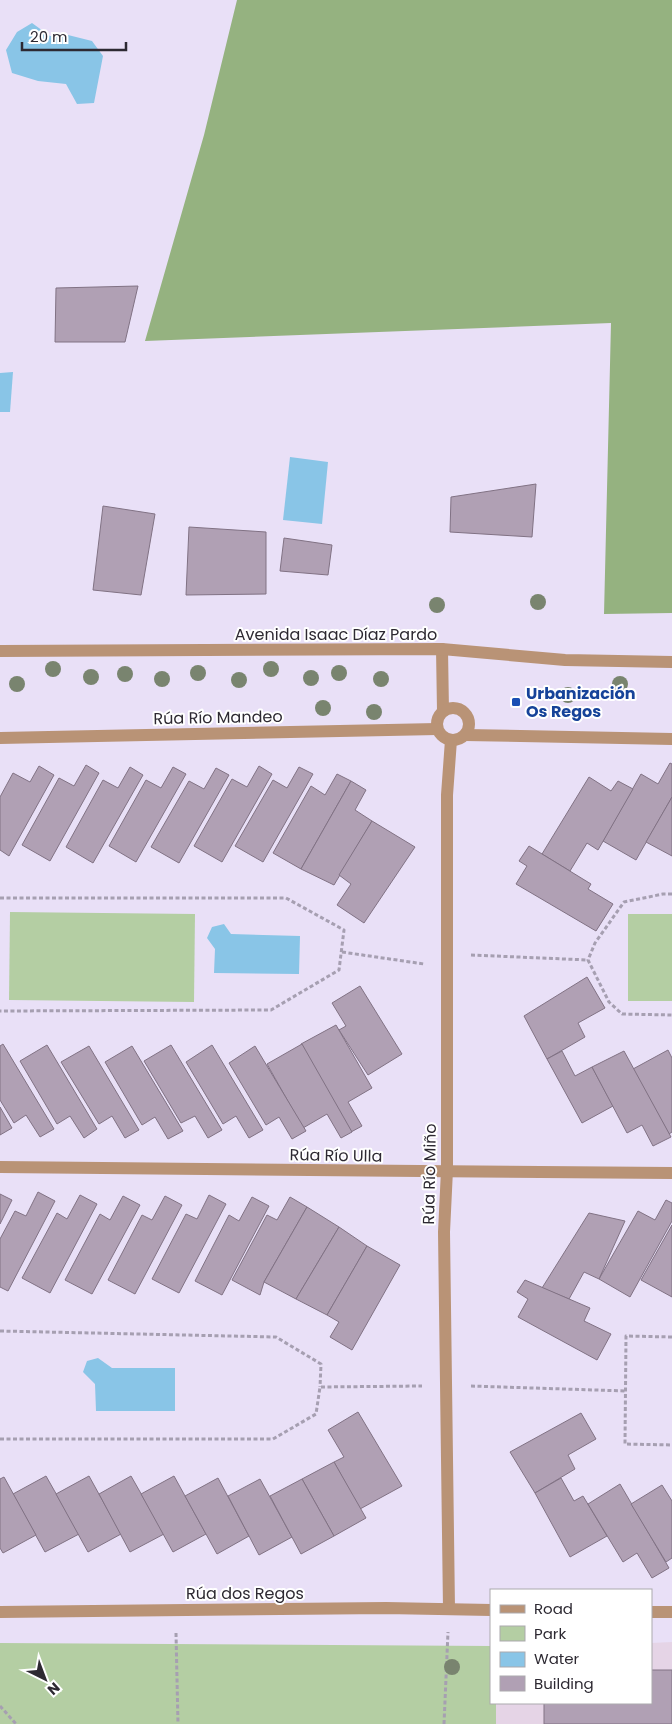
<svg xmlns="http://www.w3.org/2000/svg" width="672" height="1724" font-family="Poppins,sans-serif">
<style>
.education{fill:#e5d4e6}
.green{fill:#b4cea3}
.forest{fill:#95b280}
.water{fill:#89c5e7}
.building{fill:#b0a0b4;stroke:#817284}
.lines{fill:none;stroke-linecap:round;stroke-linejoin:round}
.path{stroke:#a69fb1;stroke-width:3;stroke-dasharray:4 2.5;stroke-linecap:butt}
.minor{stroke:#b99376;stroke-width:12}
.tree{fill:#79846f}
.transit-dot{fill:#1a4fb4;stroke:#fff;stroke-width:2}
.labels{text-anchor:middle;stroke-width:4;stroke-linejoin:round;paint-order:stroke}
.street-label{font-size:16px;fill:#2d2932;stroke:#fff}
.transit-label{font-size:16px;font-weight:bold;fill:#164399;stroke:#fff;text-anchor:start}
</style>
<rect width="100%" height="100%" fill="#e9e0f7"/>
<polygon class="education" points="672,1642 672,1724 464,1724 491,1703 651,1703 651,1643"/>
<g class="green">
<polygon points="10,912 195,914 194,1002 9,1000"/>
<rect x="628" y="914" width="44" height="87"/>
<polygon points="0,1643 491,1646 491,1703 496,1703 496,1724 0,1724"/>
</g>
<polygon class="forest" points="237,0 672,0 672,613 604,614 611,323 145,341 204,135"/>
<g class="water">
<polygon points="32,23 50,36 68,35 92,41 103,56 94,103 77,104 66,84 38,81 12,73 6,50 17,32"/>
<polygon points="13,372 10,412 0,412 0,373"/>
<polygon points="290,457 328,462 322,524 283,520"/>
<polygon points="224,924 231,934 300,936 299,974 214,973 215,949 207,938 212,927"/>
<polygon points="98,1358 112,1368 175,1368 175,1411 96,1411 95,1384 83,1372 87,1361"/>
</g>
<g class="building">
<polygon points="138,286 125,342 55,342 56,288"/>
<polygon points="536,484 532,537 450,532 451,497"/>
<polygon points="103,506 155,514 141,595 93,590"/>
<polygon points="189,527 266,532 266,594 186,595"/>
<polygon points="284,538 332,545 328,575 280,571"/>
<polygon points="670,763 672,764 672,797 636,860 603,841 641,774 658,784"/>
<polygon points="86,765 99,773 50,861 22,845 59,778 74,786"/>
<polygon points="39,766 54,775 9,856 0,850 0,797 13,773 30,782"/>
<polygon points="259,766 272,774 222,862 194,846 232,779 247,787"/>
<polygon points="130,767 143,775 93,863 66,847 103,780 118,788"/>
<polygon points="173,767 186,774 136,862 109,846 146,780 161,788"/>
<polygon points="299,767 313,774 263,862 235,846 273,780 287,788"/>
<polygon points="216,768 229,775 179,863 151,847 189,781 204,789"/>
<polygon points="337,774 351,781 301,869 273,853 311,786 325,795"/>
<polygon points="589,777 611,791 618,781 633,789 598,850 587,843 570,871 542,854"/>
<polygon points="351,781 366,790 355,810 372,821 334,885 301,869"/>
<polygon points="672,797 672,856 646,842"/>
<polygon points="372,821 415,847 364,923 337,905 351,884 339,875"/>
<polygon points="529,846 591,884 588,889 613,904 596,931 516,884 527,866 519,861"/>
<polygon points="587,977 605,1008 578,1023 585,1037 547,1059 524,1016"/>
<polygon points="360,986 402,1054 368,1075 339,1030 346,1026 332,1003"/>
<polygon points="336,1025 372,1088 348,1102 362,1126 351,1132 301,1044"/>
<polygon points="3,1044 54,1129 40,1137 26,1115 14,1123 0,1100 0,1046"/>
<polygon points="302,1044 352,1132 341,1138 327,1114 303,1128 267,1064"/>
<polygon points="47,1045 97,1129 84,1138 70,1116 57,1124 20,1061"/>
<polygon points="171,1045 222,1130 208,1138 195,1116 181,1123 144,1061"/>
<polygon points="212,1045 263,1130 249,1138 236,1116 223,1124 186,1062"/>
<polygon points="89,1046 139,1130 125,1138 112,1116 99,1124 61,1062"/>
<polygon points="132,1046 183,1131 168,1139 155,1117 142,1125 105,1062"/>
<polygon points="255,1046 306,1131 292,1139 279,1117 266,1125 229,1063"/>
<polygon points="668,1050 672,1058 672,1132 669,1134 633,1069"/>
<polygon points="562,1051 575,1076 592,1067 613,1106 582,1123 547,1059"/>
<polygon points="624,1051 671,1137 653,1146 642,1125 627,1133 592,1067"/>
<polygon points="0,1107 12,1128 0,1135"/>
<polygon points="38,1192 55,1201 8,1291 0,1287 0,1239 15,1211 26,1216"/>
<polygon points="0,1194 12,1200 0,1224"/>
<polygon points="80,1195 97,1204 50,1293 22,1278 57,1213 67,1219"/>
<polygon points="209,1195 226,1204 179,1293 152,1279 186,1214 197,1219"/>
<polygon points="123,1196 140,1205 92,1294 65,1280 100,1214 110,1220"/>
<polygon points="165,1196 182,1205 135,1294 108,1280 142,1215 152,1220"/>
<polygon points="252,1197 269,1206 222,1295 195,1281 229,1215 239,1221"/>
<polygon points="290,1197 307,1207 264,1282 260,1295 232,1280 267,1215 277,1220"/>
<polygon points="666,1200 672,1203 672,1221 630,1297 599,1279 638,1211 655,1220"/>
<polygon points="307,1207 339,1227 296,1299 264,1282"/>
<polygon points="589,1213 625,1221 599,1279 584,1272 569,1299 542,1288"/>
<polygon points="672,1225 672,1297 641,1280"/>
<polygon points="339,1227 367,1246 327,1315 296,1299"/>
<polygon points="367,1246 400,1265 352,1350 330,1337 339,1322 327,1315"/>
<polygon points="525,1280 590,1308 584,1321 611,1334 597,1360 518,1317 528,1299 517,1292"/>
<polygon points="358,1412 402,1486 360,1509 334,1462 344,1457 328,1430"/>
<polygon points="581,1413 596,1439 568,1455 575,1469 535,1493 510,1452"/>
<polygon points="334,1462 366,1518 334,1536 302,1479"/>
<polygon points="46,1476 79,1534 45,1552 13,1494"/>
<polygon points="89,1476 121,1534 88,1552 56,1494"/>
<polygon points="131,1476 164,1534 130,1552 99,1494"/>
<polygon points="174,1476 206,1534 173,1552 141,1494"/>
<polygon points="4,1477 36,1535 3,1553 0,1548 0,1479"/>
<polygon points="218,1478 249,1536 217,1554 185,1496"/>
<polygon points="561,1478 574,1501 583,1496 607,1536 570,1557 535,1493"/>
<polygon points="260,1479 292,1537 259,1555 228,1496"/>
<polygon points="302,1479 334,1536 301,1554 270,1496"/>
<polygon points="620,1484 669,1568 652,1578 637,1553 623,1562 588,1504"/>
<polygon points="662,1485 672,1501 672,1558 666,1562 631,1504"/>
<polygon points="651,1670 672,1670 672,1724 544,1724 544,1703 651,1703"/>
</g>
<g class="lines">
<g class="path">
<polyline points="672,894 663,894 624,902 595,943 588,960 609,1002 622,1014 672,1015"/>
<polyline points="0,898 286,898 344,930 339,970 271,1010 0,1011"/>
<polyline points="342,952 424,964"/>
<polyline points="471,955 588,960"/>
<polyline points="0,1331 276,1337 321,1364 320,1387"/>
<polyline points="672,1337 626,1336 625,1444 672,1445"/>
<polyline points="471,1386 626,1391"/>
<polyline points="0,1439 273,1439 316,1414 320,1387 422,1386"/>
<polyline points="176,1633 178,1724"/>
<polyline points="0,1706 16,1724"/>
<polyline points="444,1724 448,1632"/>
</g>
<g class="minor">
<polyline points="442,649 443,711"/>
<polyline points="0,651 442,649 565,660 672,662"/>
<circle cx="453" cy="724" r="16"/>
<polyline points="465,735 672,739"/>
<polyline points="0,738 437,729"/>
<path d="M0,1167C224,1170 448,1171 672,1173"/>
<polyline points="449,1609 444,1232 447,1170 447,795 451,740"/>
<polyline points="0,1612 386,1608 491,1610"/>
<polyline points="651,1612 672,1612"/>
</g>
</g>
<g class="tree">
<circle cx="538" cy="602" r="8"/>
<circle cx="437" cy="605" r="8"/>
<circle cx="53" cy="669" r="8"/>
<circle cx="271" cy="669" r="8"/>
<circle cx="198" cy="673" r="8"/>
<circle cx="339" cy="673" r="8"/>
<circle cx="125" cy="674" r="8"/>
<circle cx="91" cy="677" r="8"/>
<circle cx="311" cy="678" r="8"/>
<circle cx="162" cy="679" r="8"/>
<circle cx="381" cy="679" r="8"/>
<circle cx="239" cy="680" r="8"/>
<circle cx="17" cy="684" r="8"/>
<circle cx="620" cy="684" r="8"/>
<circle cx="568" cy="695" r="8"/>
<circle cx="323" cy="708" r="8"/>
<circle cx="374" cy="712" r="8"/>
<circle cx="452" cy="1667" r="8"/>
</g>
<rect class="transit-dot" x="511" y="697" width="10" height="10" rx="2.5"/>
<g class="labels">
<g class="street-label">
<text x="336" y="640">Avenida Isaac Díaz Pardo</text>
<text transform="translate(218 717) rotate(-1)" y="6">Rúa Río Mandeo</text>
<text transform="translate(336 1155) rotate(1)" y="6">Rúa Río Ulla</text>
<text transform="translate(429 1174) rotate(-89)" y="6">Rúa Río Miño</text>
<text x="245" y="1599">Rúa dos Regos</text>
</g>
<g class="transit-label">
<text x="526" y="699">Urbanización<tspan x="526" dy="18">Os Regos</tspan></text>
</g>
</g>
<rect x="490" y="1589" width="162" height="115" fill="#ffffff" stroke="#aba9ad"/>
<rect x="500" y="1605" width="25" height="8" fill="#b99376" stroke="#aba9ad"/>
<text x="534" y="1614" font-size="15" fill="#2d2932">Road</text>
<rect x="500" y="1626" width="25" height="15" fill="#b4cea3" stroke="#aba9ad"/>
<text x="534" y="1639" font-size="15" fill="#2d2932">Park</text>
<rect x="500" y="1652" width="25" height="15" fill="#89c5e7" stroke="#aba9ad"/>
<text x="534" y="1664" font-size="15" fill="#2d2932">Water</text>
<rect x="500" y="1676" width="25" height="15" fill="#b0a0b4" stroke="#aba9ad"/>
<text x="534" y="1689" font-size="15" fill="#2d2932">Building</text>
<g transform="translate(45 1679) rotate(138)" stroke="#ffffff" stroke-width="4" paint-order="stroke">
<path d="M0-4L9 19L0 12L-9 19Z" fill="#2d2932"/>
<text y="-8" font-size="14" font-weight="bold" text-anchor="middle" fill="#2d2932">N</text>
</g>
<path d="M22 42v8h104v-8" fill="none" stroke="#2d2932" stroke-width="2.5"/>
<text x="30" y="42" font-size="15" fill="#2d2932" stroke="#ffffff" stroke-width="4" paint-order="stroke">20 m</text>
</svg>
